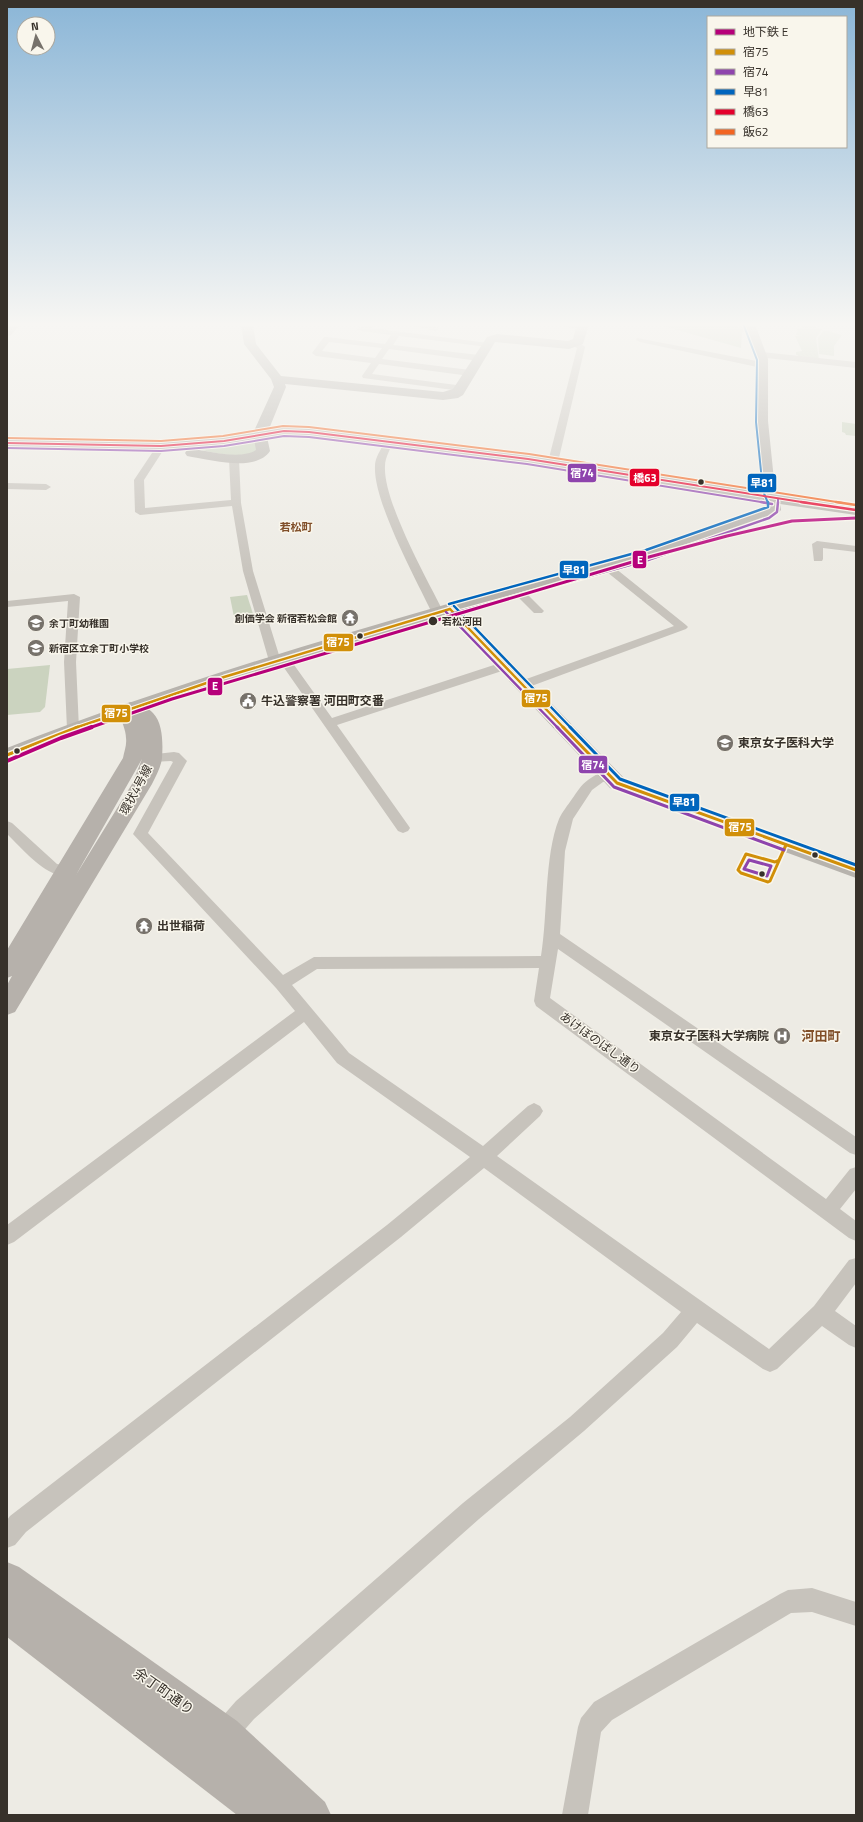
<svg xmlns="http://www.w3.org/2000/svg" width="863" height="1822" font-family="'Titillium Web','Noto Sans JP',sans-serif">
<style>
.green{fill:#cbd3bf}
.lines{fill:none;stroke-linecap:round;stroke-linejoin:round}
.street{fill:#c7c3bc;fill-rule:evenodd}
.secondary{fill:#b7b3ad;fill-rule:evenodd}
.primary{fill:#b6b1ab;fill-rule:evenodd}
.bus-1-far1-casing{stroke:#f9f6ec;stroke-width:5}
.bus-1-casing{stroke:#f9f6ec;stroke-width:6}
.bus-2-far2-casing{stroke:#f9f6ec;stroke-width:4}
.bus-2-far1-casing{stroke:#f9f6ec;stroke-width:5}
.bus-2-casing{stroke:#f9f6ec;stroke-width:6}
.bus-3-far2-casing{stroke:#f9f6ec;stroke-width:4}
.bus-3-far1-casing{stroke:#f9f6ec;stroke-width:5}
.bus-3-casing{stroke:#f9f6ec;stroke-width:6}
.bus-4-far1-casing{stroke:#f9f6ec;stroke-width:4}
.bus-4-casing{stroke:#f9f6ec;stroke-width:5}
.bus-5-far1-casing{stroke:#f9f6ec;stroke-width:4}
.bus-5-casing{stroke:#f9f6ec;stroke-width:5}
.bus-1-far1{stroke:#d18f08;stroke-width:2.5}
.bus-1{stroke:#d18f08;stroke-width:3}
.bus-2-far2{stroke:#8e44ad;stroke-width:2}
.bus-2-far1{stroke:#8e44ad;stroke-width:2.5}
.bus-2{stroke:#8e44ad;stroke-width:3}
.bus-3-far2{stroke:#0065bd;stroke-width:2}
.bus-3-far1{stroke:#0065bd;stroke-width:2.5}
.bus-3{stroke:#0065bd;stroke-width:3}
.bus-4-far1{stroke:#e4002b;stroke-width:2}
.bus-4{stroke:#e4002b;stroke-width:2.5}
.bus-5-far1{stroke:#f26522;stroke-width:2}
.bus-5{stroke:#f26522;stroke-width:2.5}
.metro-1-far1-casing{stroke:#f9f6ec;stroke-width:5.5}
.metro-1-casing{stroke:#f9f6ec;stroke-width:7}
.metro-1-far1{stroke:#b6007a;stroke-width:3}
.metro-1{stroke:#b6007a;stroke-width:4}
.bus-dot{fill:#37312a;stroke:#f9f6ec;stroke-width:1.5}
.labels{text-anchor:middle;stroke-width:3;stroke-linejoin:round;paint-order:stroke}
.far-poi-label{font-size:10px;font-weight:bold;fill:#37312a;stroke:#f9f6ec;text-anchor:start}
.far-stop-label{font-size:10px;font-weight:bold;fill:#37312a;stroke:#f9f6ec;text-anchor:start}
.far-neighbourhood-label{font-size:11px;font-weight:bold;fill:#814f29;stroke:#f9f6ec}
.poi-label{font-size:12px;font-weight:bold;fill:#37312a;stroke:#f9f6ec;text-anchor:start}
.street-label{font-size:12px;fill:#37312a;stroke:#f9f6ec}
.neighbourhood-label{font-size:13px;font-weight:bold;fill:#814f29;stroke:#f9f6ec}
.near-street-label{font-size:14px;fill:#37312a;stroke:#f9f6ec}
.line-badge{stroke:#f9f6ec;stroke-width:1.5}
.badge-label{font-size:11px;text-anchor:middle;font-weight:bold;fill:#fff}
</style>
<rect width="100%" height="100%" fill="#edebe4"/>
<g class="green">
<polygon points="656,324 734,324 736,326 743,328 744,332 742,332 741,348"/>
<polygon points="804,324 822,329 816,338 819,360 797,358 798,355 796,355 796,352 802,351 795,336 802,336 796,335 798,328 802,328"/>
<polygon points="824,330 842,335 834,346 834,356 819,354 818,338"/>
<polygon points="842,422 856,424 856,436 846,435 845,433 842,432"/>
<path d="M252,442L257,444V452C242,460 212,452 196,449Z"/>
<polygon points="247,595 253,614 234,617 230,597"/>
<polygon points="50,665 45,707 40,712 7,715 7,669"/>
</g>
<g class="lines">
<g class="street">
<path d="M366,324H378L371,328L488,343L492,345L488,347L399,336L393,345L479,355L483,358L479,361L389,349L382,359L470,370L474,373L470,376L379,364L372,374L464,386L465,388L464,390L461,391L363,378L362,376L371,363L316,356L312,353L324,337H327L385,344L391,335L361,331L357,329ZM329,342L382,348L375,358L322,351Z"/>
<polygon points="406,324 424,324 438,327 439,329 435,331"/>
<path d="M558,324H586L587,326C582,330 564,328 558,324Z"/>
<polygon points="637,338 762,362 766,365 762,368 640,342 636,340"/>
<polygon points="571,341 577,341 585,347 558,462 553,465 548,462 577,348 571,345"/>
<polygon points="761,352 856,362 856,368 758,357 758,353"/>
<path d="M389,437L394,440C391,448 385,457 385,466C383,501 427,579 444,613L442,615L438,616L432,613C416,579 373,501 375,466C375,460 378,454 381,449C383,444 383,439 389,437Z"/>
<polygon points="161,443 166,446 144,480 145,508 231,500 229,459 234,456 239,459 241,503 253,571 279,655 287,655 332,718 500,663 508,663 510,666 508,669 337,725 408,825 410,828 408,831 403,833 398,831 280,662 275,665 271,664 269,661 243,571 232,506 140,515 135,512 134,480 158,444"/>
<polygon points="7,483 46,484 51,487 46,490 7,489"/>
<polygon points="817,541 856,546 856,552 823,548 823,559 822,561 814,561 812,544"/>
<polygon points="606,563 610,564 686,625 688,627 686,629 526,688 518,688 516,685 518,682 674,626 602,568 601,566 602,564"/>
<polygon points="517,587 521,588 544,611 542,613 534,613 511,590 513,588"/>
<polygon points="74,594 80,597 76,662 79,729 78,732 68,732 67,729 64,662 68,601 7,607 7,601"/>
<path d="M174,752L179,753L187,761L148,833L283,975L314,957L541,956C548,914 544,857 559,819C562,812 568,805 572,799C577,792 581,785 588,780C595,775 604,769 613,772L615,775L613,778L603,782L592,790L573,819L565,851L560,934L856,1137V1155L850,1153L558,949L550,998L826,1199L850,1169L856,1167V1189L840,1209L856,1221V1241L849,1238L536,1006L534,1001L539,968L317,969L292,985L349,1053L483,1146L528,1106L534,1103L540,1106L543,1111L540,1116L497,1156L769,1349L814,1306L849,1260L856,1258V1283L835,1311L856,1326V1348L849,1345L822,1326L777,1369L770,1372L763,1369L697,1323L677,1347L584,1431L479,1519L254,1719L233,1743L224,1746L215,1743L212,1734L215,1725L236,1701L463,1503L570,1417L663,1333L681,1312L484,1168L401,1237L26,1532L15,1545L7,1548V1520L10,1516L387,1225L470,1157L337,1063L304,1022L14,1242L7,1245V1225L295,1011L276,988L133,834L173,762L171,761L152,762L147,761L145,758L147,755Z"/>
<path d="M7,821L12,823L57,864L72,867L74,871L72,875C49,882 23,849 7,834Z"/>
<polygon points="812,1588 856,1602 856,1626 812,1612 791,1613 612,1720 601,1732 588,1815 562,1815 578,1727 581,1718 594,1702 780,1594 788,1590"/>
</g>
<g class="secondary">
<polygon points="8,324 21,324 11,335 7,336"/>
<path d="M241,324H253L256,344L281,376L443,392L453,389L487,337L497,334L568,341L573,339L577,324H589L583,344L569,349L495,342L463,395L458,398L443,400L285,384L286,387L269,429L284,427L309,428L528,455L762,492L754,421L756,359L743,324H755L768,359V421L775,490L778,494L856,505V515L780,504L781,510L778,513L757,522L653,558L461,611L624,778L856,862V878L610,788L447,615L230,681L106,723L7,761V748C150,692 297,647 444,605C552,575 662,552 765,508L766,502L528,463L309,436L284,435L267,437L270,451C256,472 213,460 192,457L187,456L185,453L187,450L192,449C209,451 241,460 256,450L254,439C173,455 89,449 7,447V439C90,440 173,447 254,431L274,387L271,379L244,344Z"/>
</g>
<g class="primary">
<path d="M131,702C138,704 148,707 153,713C163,723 163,744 162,758C161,767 156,776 152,784L15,1012L7,1015V985L12,976L7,978V950L123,758C124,752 127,745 126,738C126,726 116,716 124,704ZM142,759L132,784L76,875Z"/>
<polygon points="7,1562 19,1567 237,1721 325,1802 331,1815 237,1815 7,1637"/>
</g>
<defs>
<g id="bus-1-far1">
<polyline points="450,609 564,728"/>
<polyline points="75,728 224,677 450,609"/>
</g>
<g id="bus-1">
<polyline points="563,727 617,783 856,870"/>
<polyline points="7,755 78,727"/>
<polygon points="786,845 770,881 768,882 741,873 738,870 746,854 775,862 779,860"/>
</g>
<g id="bus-2-far2">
<polyline points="7,448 161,451 224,446 284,436 309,437 527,464 767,503"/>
<polyline points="778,503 778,499"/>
</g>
<g id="bus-2-far1">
<polyline points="761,502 772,504"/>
<polyline points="446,612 558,728"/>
<polyline points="451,614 648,560 769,518 777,512 778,502"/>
</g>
<g id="bus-2">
<polyline points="557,727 614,787 784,850"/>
<polygon points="749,860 771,866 767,876 744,869"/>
</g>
<polyline id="bus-3-far2" points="744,326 757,360 756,422 763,491 768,503"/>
<g id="bus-3-far1">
<polyline points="449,604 646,550 768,507 768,502"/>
<polyline points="454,606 571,728"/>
</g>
<polyline id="bus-3" points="570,727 620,779 856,865"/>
<polyline id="bus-4-far1" points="7,443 161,446 224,441 284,431 309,432 528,459 808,503"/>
<polyline id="bus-4" points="801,502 856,510"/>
<polyline id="bus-5-far1" points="7,438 161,441 223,436 283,426 309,427 529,454 843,503"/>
<polyline id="bus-5" points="836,502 856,505"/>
</defs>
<use href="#bus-1-far1" class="bus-1-far1-casing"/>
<use href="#bus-1" class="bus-1-casing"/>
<use href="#bus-2-far2" class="bus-2-far2-casing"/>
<use href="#bus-2-far1" class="bus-2-far1-casing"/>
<use href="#bus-2" class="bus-2-casing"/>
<use href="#bus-3-far2" class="bus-3-far2-casing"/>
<use href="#bus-3-far1" class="bus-3-far1-casing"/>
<use href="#bus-3" class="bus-3-casing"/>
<use href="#bus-4-far1" class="bus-4-far1-casing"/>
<use href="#bus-4" class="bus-4-casing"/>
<use href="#bus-5-far1" class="bus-5-far1-casing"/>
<use href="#bus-5" class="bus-5-casing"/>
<use href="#bus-1-far1" class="bus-1-far1"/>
<use href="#bus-1" class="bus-1"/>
<use href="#bus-2-far2" class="bus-2-far2"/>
<use href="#bus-2-far1" class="bus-2-far1"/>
<use href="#bus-2" class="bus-2"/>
<use href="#bus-3-far2" class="bus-3-far2"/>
<use href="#bus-3-far1" class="bus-3-far1"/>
<use href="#bus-3" class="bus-3"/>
<use href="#bus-4-far1" class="bus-4-far1"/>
<use href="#bus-4" class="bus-4"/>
<use href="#bus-5-far1" class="bus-5-far1"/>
<use href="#bus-5" class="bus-5"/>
<defs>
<polyline id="metro-1-far1" points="89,728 172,699 649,557 727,536 792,521 856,518"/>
<polyline id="metro-1" points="7,761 61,738 92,727"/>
</defs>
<use href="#metro-1-far1" class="metro-1-far1-casing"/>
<use href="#metro-1" class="metro-1-casing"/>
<use href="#metro-1-far1" class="metro-1-far1"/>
<use href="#metro-1" class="metro-1"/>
</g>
<linearGradient id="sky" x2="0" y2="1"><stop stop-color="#8bb6d7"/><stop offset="0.56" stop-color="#f7f6f3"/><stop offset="1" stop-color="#f7f6f3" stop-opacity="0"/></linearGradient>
<rect width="863" height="579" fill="url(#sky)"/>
<defs>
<symbol id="temple-disc" viewBox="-11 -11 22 22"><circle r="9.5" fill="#77726b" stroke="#f9f6ec"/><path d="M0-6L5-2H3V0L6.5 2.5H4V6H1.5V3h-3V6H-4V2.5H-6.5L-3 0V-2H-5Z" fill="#fff"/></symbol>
<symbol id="school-disc" viewBox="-11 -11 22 22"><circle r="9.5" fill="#77726b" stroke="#f9f6ec"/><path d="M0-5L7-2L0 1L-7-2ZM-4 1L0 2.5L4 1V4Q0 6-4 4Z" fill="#fff"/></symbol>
<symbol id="civic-disc" viewBox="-11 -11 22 22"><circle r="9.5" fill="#77726b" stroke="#f9f6ec"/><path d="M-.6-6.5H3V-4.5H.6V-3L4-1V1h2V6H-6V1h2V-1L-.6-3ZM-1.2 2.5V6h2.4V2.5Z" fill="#fff"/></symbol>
<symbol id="university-disc" viewBox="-11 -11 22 22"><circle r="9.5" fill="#77726b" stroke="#f9f6ec"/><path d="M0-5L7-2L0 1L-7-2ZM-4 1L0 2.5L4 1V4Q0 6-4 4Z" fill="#fff"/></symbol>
<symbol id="hospital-disc" viewBox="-11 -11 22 22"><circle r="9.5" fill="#77726b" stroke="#f9f6ec"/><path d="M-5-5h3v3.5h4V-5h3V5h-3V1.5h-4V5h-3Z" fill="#fff"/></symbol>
</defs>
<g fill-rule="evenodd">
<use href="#temple-disc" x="340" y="608" width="20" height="20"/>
<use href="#school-disc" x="26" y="613" width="20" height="20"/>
<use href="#school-disc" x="26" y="638" width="20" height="20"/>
<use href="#civic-disc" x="238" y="691" width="20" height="20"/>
<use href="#university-disc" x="715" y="733" width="20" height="20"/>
<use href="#temple-disc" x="134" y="916" width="20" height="20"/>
<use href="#hospital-disc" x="772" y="1026" width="20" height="20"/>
</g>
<g class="bus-dot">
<circle cx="701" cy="482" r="3.5"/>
<circle cx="433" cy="621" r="5"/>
<circle cx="360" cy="636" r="3.5"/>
<circle cx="17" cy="751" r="3.5"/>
<circle cx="815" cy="855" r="3.5"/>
<circle cx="762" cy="874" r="3.5"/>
</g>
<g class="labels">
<g class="far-poi-label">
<text x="337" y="622" text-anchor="end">創価学会 新宿若松会館</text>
<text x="49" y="627">余丁町幼稚園</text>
<text x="49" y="652">新宿区立余丁町小学校</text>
</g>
<g class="far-stop-label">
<text x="442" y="625">若松河田</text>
</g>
<g class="far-neighbourhood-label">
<text x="296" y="531">若松町</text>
</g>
<g class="poi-label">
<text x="261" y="705">牛込警察署 河田町交番</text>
<text x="738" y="747">東京女子医科大学</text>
<text x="157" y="930">出世稲荷</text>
<text x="769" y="1040" text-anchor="end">東京女子医科大学病院</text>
</g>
<g class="street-label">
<text transform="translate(136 790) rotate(-62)" y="4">環状4号線</text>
<text transform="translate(600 1043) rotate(36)" y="4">あけぼのばし通り</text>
</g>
<g class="neighbourhood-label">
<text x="821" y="1041">河田町</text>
</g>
<g class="near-street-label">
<text transform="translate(164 1691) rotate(35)" y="5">余丁町通り</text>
</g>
</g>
<g class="line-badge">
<rect x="567" y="463" width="30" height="20" rx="4" fill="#8e44ad"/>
<rect x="629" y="468" width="31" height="19" rx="4" fill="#e4002b"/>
<rect x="747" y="473" width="30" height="20" rx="4" fill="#0065bd"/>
<rect x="632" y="550" width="15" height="19" rx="4" fill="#b6007a"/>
<rect x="559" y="560" width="30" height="19" rx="4" fill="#0065bd"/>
<rect x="323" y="633" width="31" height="19" rx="4" fill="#d18f08"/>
<rect x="207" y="677" width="16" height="19" rx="4" fill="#b6007a"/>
<rect x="521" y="689" width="30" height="19" rx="4" fill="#d18f08"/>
<rect x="101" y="704" width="30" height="19" rx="4" fill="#d18f08"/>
<rect x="578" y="755" width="30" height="19" rx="4" fill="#8e44ad"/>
<rect x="669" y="793" width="31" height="19" rx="4" fill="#0065bd"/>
<rect x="724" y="818" width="31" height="19" rx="4" fill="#d18f08"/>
</g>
<g class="badge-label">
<text x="582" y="477">宿74</text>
<text x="645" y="482">橋63</text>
<text x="762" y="487">早81</text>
<text x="640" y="564">E</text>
<text x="574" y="574">早81</text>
<text x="338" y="646">宿75</text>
<text x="215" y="690">E</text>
<text x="536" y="702">宿75</text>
<text x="116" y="717">宿75</text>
<text x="593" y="769">宿74</text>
<text x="684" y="806">早81</text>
<text x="740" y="831">宿75</text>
</g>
<rect width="863" height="1822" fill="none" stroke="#37312a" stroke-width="16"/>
<rect x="707" y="16" width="140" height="132" fill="#f9f6ec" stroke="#aba79e"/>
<rect x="715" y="29" width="20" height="6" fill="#b6007a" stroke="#aba79e"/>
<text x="743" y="36" font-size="12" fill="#37312a">地下鉄 E</text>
<rect x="715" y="49" width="20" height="6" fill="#d18f08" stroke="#aba79e"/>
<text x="743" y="56" font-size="12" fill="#37312a">宿75</text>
<rect x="715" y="69" width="20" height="6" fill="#8e44ad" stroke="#aba79e"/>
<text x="743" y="76" font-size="12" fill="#37312a">宿74</text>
<rect x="715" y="89" width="20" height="6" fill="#0065bd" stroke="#aba79e"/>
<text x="743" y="96" font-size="12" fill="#37312a">早81</text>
<rect x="715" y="109" width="20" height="6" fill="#e4002b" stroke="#aba79e"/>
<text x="743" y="116" font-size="12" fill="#37312a">橋63</text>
<rect x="715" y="129" width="20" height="6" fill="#f26522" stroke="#aba79e"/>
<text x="743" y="136" font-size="12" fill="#37312a">飯62</text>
<g transform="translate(36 36) rotate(354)"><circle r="19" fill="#f9f6ec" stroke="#aba79e"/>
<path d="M0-3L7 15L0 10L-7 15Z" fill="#77726b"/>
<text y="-6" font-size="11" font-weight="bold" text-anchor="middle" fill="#37312a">N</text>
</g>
</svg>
